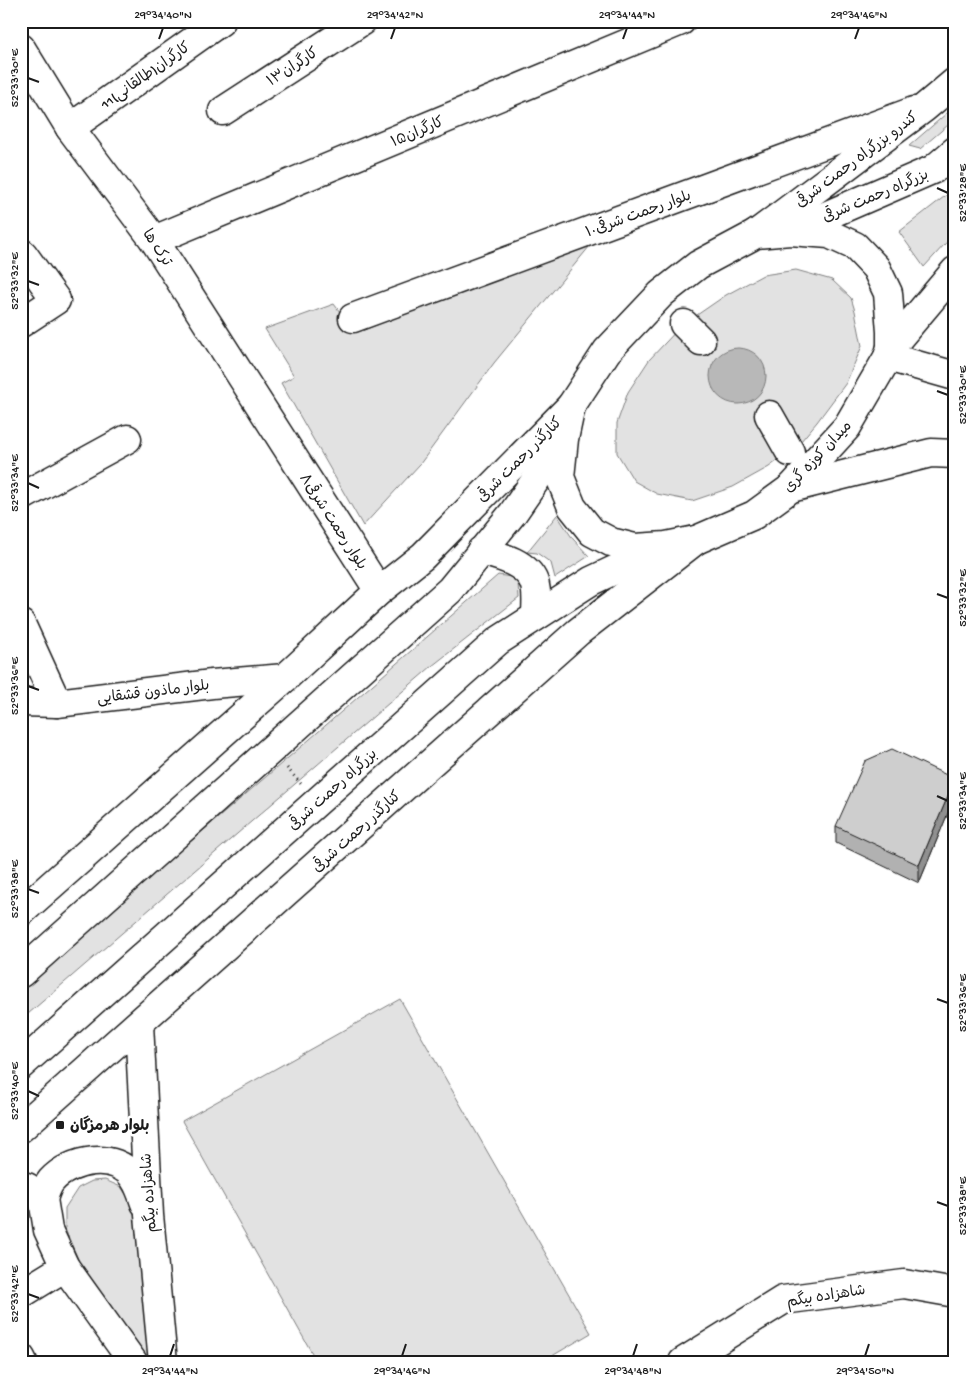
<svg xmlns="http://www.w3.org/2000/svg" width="976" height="1383" font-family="'Gochi Hand','Playpen Sans Arabic',sans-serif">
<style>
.green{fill:#e2e2e2;stroke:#7f7f7f}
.water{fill:#b8b8b8;stroke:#7a7a7a}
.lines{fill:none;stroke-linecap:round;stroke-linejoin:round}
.street-casing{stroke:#1c1c1c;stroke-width:31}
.secondary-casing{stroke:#1c1c1c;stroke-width:31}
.primary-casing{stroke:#1c1c1c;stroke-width:31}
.highway-casing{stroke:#1c1c1c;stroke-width:31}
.path{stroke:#1c1c1c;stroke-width:3;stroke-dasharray:1 4;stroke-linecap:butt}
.street{stroke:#fff;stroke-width:28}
.secondary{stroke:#fff;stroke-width:28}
.primary{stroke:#fff;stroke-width:28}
.highway{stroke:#fff;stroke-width:28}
.wall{fill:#b1b1b1;stroke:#1c1c1c}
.shaded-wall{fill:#909090;stroke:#1c1c1c}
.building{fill:#cecece;stroke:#1c1c1c}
.ticks{fill:none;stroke:#1c1c1c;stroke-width:2}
.poi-dot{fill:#1c1c1c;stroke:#fff;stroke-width:2}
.labels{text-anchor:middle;stroke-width:5;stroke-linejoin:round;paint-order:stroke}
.street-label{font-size:15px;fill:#1c1c1c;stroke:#fff}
.poi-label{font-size:15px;font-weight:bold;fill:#1c1c1c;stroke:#fff;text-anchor:start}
.neatline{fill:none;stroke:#1c1c1c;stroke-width:2}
.ticks-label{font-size:12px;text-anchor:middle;fill:#1c1c1c}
</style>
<rect width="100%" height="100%" fill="#fff"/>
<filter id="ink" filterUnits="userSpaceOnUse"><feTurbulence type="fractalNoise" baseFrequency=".02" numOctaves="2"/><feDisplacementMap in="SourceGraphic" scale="10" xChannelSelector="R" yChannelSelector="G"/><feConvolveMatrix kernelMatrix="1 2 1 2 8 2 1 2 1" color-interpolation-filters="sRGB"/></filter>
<g filter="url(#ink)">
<g class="green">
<polygon points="955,106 955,119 920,149 909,146"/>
<polygon points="949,193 952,213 955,216 955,233 924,267 899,232"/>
<polygon points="594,241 494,363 420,464 363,526 281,383 294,376 265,329 334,304 356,333"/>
<polygon points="796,270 832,280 851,298 855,311 862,346 846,383 817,422 796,447 769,467 733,487 692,501 657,494 634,481 617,453 617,423 628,392 649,360 681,326 726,295 763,275"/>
<polygon points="557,515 573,539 589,556 555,578 551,563 537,553 527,552"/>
<polygon points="498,575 511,577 518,583 519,598 432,666 21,1020 21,987 310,739"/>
<polygon points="400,999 591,1333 542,1362 317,1362 182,1121"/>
<polygon points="105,1180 121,1187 132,1203 140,1228 153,1362 145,1362 81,1266 65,1229 65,1208 78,1188 92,1181"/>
</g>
<circle class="water" cx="738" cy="376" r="28"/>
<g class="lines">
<defs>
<g id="street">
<polyline points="21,48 70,128 154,240 379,591"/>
<polyline points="223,111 362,21"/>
<polyline points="70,128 221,21"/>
<polyline points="154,240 681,21"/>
<polyline points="353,318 914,111"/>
<polyline points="21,323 56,300 23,254"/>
<polyline points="684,324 701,341"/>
<polyline points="769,415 790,452"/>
<polyline points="21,497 127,439"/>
<polyline points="21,624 57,703"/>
<polyline points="21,1294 65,1267"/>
<polyline points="21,1358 23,1362"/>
</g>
<g id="secondary">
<polyline points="756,234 924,108 955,82"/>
<polyline points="21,702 57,703 212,684 285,678"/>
<polyline points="21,912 285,678 379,591 423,556 571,406"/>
<polyline points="139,1024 149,1215 163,1362"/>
<polyline points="21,1128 578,632 696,540"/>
<polyline points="21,1186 27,1187 43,1199 48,1230 65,1267 133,1362"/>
<path d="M43,1199C45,1193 47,1186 51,1181C70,1159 116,1151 134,1178C139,1185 142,1194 145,1203"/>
<polyline points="683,1362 783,1300 904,1284 955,1293"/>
</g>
<g id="primary">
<polyline points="888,357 955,376"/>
<polyline points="791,488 931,453 955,454"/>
</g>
<g id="highway">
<polyline points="793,230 934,169 955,151"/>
<polygon points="790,231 829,234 855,246 876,268 888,293 891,332 891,347 888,357 847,427 791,488 754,515 696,540 666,546 635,548 611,542 592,532 572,507 560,477 564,439 571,406 607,351 661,294 698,265 756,234"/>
<polyline points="891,347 955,271"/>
<path d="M481,551C499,556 526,562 534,582C538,593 536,605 536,616"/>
<polyline points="21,973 450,590 513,513 562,442"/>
<polyline points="21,1065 498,641 591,581 659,549"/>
</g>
</defs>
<use href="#street" class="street-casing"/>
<use href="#secondary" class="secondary-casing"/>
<use href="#primary" class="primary-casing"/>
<use href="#highway" class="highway-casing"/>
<polyline class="path" points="287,768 301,784"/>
<use href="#street" class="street"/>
<use href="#secondary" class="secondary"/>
<use href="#primary" class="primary"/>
<use href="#highway" class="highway"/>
</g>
<polygon class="wall" points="955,796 919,883 836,843 836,826"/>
<polygon class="shaded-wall" points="955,779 955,796 919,883 919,865"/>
<polygon class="building" points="892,749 955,779 919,865 836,826 865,761"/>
</g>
<path class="ticks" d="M159,39L163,28M391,39L395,28M623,39L627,28M855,39L859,28M28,78L39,82M937,188L948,193M28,281L39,285M937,391L948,395M28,483L39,488M937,594L948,598M28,686L39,690M937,796L948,801M28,889L39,893M937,999L948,1003M28,1091L39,1096M937,1202L948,1206M28,1294L39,1298M170,1356L174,1344M402,1356L406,1344M633,1356L637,1344M865,1356L869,1344"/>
<rect class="poi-dot" x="55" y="1120" width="10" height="10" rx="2.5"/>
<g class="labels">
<g class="street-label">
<text transform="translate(292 66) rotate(-33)" y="5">کارگران۱۳</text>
<text transform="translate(145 75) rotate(-35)" y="5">11کارگران(طالقانی)</text>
<text transform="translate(417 131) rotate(-23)" y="5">۱۵کارگران</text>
<text transform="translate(856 159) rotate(-37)" y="5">کندرو بزرگراه رحمت شرقی</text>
<text transform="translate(875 195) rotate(-23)" y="5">بزرگراه رحمت شرقی</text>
<text transform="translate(638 213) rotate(-20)" y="5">۱۰بلوار رحمت شرقی</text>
<text transform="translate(158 247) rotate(56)" y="5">ترک ها</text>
<text transform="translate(817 456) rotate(-47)" y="5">میدان کوزه گری</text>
<text transform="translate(519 459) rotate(-45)" y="5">کنارگذر رحمت شرقی</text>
<text transform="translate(334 521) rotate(57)" y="5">بلوار رحمت شرقی۸</text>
<text transform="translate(153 691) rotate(-7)" y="5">بلوار ماذون قشقایی</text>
<text transform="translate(332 789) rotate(-42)" y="5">بزرگراه رحمت شرقی</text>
<text transform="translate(356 831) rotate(-42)" y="5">کنارگذر رحمت شرقی</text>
<text transform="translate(148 1193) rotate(-94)" y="5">شاهزاده بیگم</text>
<text transform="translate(826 1295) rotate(-9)" y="5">شاهزاده بیگم</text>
</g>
<g class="poi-label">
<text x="70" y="1130">بلوار هرمزگان</text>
</g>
</g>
<rect width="976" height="1383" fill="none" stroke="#fff" stroke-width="55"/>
<rect x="28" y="28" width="920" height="1328" class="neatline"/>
<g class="ticks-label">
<text x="163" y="18">29°34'40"N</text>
<text x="395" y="18">29°34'42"N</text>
<text x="627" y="18">29°34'44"N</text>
<text x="859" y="18">29°34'46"N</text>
<text transform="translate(14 78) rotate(-90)" y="4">52°33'30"E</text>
<text transform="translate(962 193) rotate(-90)" y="4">52°33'28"E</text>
<text transform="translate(14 281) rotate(-90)" y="4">52°33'32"E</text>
<text transform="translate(962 395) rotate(-90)" y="4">52°33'30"E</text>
<text transform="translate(14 483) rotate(-90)" y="4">52°33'34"E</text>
<text transform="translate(962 598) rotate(-90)" y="4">52°33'32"E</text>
<text transform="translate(14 686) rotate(-90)" y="4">52°33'36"E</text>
<text transform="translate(962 801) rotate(-90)" y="4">52°33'34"E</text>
<text transform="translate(14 889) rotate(-90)" y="4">52°33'38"E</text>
<text transform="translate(962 1003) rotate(-90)" y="4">52°33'36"E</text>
<text transform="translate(14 1091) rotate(-90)" y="4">52°33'40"E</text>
<text transform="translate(962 1206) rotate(-90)" y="4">52°33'38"E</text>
<text transform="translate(14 1294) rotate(-90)" y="4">52°33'42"E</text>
<text x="170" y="1374">29°34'44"N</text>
<text x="402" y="1374">29°34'46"N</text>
<text x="633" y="1374">29°34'48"N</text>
<text x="865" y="1374">29°34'50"N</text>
</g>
</svg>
